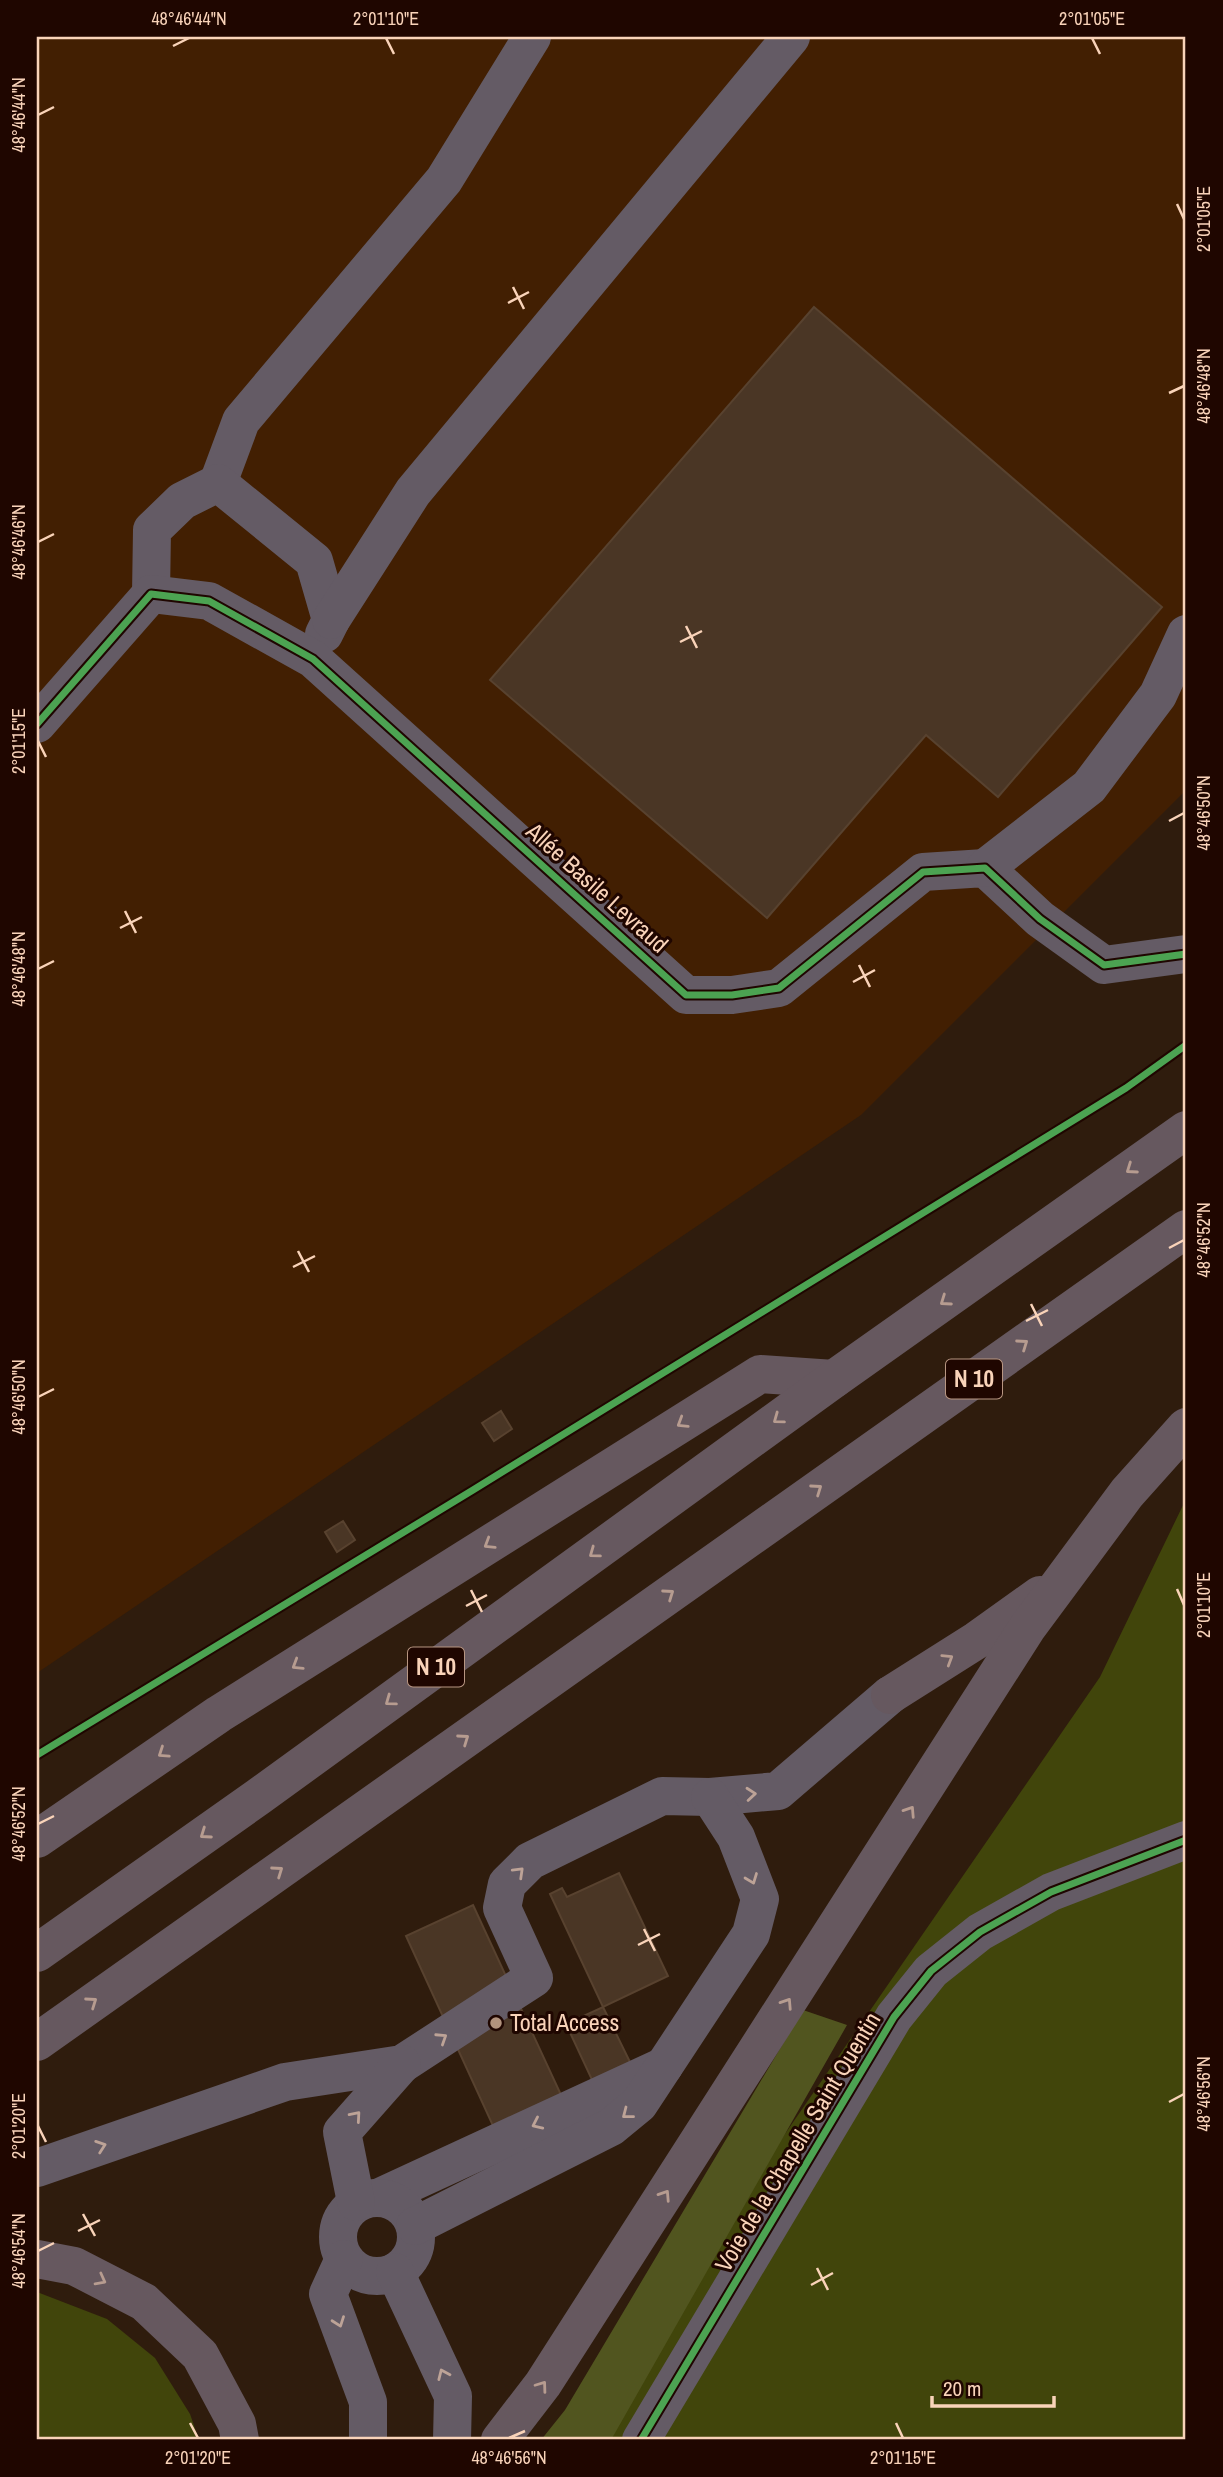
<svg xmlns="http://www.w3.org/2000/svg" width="1223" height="2477" font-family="'Archivo Narrow',sans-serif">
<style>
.built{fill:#421f02}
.green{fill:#41450b}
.forest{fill:#51551f}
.building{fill:#4a3625;stroke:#58422f;stroke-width:2}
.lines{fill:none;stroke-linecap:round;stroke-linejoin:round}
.minor{stroke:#645b65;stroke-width:38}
.major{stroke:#66585f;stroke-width:38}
.cycleway-casing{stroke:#1f0600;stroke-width:11}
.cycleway{stroke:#4ca352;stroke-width:7}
.oneway{stroke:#b79c90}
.oneway2{stroke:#bda397}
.ticks{fill:none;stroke:#f9d3b9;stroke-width:2.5}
.poi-dot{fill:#b2937d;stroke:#1f0600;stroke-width:2.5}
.labels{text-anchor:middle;stroke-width:6;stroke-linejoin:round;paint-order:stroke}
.shield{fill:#1f0600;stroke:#b89682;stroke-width:2}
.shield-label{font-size:23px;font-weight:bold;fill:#f9d3b9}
.street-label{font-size:24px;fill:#f9d3b9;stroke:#1f0600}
.poi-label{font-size:24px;fill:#f9d3b9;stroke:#1f0600;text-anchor:start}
.neatline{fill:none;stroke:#f9d3b9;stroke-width:2.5}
.ticks-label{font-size:18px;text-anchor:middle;fill:#f9d3b9}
</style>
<rect width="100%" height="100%" fill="#2f1c0d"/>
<polygon class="built" points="37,37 1186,37 1186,790 861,1115 37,1673"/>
<g class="green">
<polygon points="1186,1499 1186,2440 574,2440 1100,1677"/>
<polygon points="37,2292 107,2319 155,2358 190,2414 199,2440 37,2440"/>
</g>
<polygon class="forest" points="803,2010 847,2025 611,2440 541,2440 565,2410"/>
<g class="building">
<polygon points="814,307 1162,607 998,797 926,735 767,918 490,680"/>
<polygon points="501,1411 512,1429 494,1441 482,1423"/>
<polygon points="343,1521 355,1540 337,1552 325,1532"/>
<polygon points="619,1873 668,1976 603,2007 550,1894 562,1888 567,1897"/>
<polygon points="473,1905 562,2097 494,2128 406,1936"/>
<polygon points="603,2007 631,2064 593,2082 566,2024"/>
</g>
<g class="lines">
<g class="minor">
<polyline points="218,483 241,421 444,180 532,37"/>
<polyline points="151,594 152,530 182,501 218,483 314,561 331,620 324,634"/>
<polyline points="331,620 413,492 791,37"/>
<polyline points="37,724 151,594 209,601 313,659 686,995 732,995 779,988 923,872 985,868 1040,919 1104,965 1186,954"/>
<polyline points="985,868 1089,787 1158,695 1186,634"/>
<polyline points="37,2168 285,2082 402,2064 534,1978 502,1908 507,1884 530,1861 662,1796 710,1797 778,1791 890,1695"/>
<polyline points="380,2197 664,2066"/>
<circle cx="377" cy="2237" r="39"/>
<polyline points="356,2202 342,2132 402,2064"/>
<polyline points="415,2226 611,2127 639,2104 751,1934 760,1899 736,1837 710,1797"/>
<polyline points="344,2259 328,2294 368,2402 368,2440"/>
<polyline points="395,2272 453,2396 452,2440"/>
<polyline points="641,2440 894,2017 931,1971 980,1932 1051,1892 1186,1840"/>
</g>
<g class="major">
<polyline points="890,1695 977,1640 1040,1595"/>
<polyline points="37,1839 219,1714 760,1374 834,1379"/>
<polyline points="37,1953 258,1797 834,1379 1186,1130"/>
<polyline points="37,2042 1186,1229"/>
<polyline points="37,2259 74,2266 144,2302 200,2355 237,2424 240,2440"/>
<polyline points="500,2440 543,2384 1027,1628 1127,1493 1186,1427"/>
</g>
<defs>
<g id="cycleway">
<polyline points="37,724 151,594 209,601 313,659 686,995 732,995 779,988 923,872 985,868 1040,919 1104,965 1186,954"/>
<polyline points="37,1755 473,1490 1126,1088 1186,1045"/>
<polyline points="641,2440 894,2017 931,1971 980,1932 1051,1892 1186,1840"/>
</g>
</defs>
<use href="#cycleway" class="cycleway-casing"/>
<use href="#cycleway" class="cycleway"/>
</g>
<defs><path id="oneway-chevron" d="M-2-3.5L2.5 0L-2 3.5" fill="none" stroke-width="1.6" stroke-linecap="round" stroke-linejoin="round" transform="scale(1.75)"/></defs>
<g class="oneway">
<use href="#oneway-chevron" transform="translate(1131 1169) rotate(145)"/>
<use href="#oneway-chevron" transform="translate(945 1301) rotate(145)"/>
<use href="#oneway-chevron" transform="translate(1023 1344) rotate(-35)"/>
<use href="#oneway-chevron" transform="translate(778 1419) rotate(144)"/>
<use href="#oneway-chevron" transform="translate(682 1423) rotate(148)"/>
<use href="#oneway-chevron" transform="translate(817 1489) rotate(-35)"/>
<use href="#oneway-chevron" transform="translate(489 1544) rotate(148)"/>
<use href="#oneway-chevron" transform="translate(594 1553) rotate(144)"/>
<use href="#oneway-chevron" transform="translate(669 1594) rotate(-35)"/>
<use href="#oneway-chevron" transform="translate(948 1659) rotate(-32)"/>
<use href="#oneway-chevron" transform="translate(297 1665) rotate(148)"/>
<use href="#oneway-chevron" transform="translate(390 1701) rotate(144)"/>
<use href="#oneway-chevron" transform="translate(464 1739) rotate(-35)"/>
<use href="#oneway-chevron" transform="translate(163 1753) rotate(146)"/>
<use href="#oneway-chevron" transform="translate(910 1811) rotate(-57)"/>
<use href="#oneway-chevron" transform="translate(205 1834) rotate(145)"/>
<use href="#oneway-chevron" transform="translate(278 1871) rotate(-35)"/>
<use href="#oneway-chevron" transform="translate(92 2002) rotate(-35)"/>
<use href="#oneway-chevron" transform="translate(787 2003) rotate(-57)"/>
<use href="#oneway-chevron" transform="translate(665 2195) rotate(-57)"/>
<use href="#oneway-chevron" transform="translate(101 2280) rotate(28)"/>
<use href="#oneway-chevron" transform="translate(542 2386) rotate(-54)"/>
</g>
<g class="oneway2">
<use href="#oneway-chevron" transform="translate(751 1794) rotate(-5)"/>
<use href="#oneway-chevron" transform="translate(519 1872) rotate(-44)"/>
<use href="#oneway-chevron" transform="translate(752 1879) rotate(69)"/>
<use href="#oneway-chevron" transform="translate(442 2038) rotate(-33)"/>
<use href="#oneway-chevron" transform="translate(627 2114) rotate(142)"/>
<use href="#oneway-chevron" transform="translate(356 2116) rotate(-49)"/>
<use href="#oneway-chevron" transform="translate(537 2124) rotate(155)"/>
<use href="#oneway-chevron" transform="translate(101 2146) rotate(-19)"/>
<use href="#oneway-chevron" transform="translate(339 2322) rotate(70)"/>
<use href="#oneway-chevron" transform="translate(443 2374) rotate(-114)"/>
</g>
<path class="ticks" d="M386,38L394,54M1092,38L1100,54M173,46L189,38M38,115L54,107M1177,204L1184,219M513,287L524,309M508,303L529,292M1169,393L1184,386M38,542L54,534M686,626L697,648M680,642L702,631M38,741L46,757M1169,821L1184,813M125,911L136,933M120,928L142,917M859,965L870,987M38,969L54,961M853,982L875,970M1169,1248L1184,1240M298,1251L309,1272M293,1267L315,1256M1031,1304L1042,1326M1026,1321L1048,1310M38,1397L54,1389M1177,1589L1184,1605M471,1590L482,1612M466,1606L487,1595M38,1824L54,1816M644,1929L655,1951M638,1945L660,1934M1169,2102L1184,2094M38,2126L46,2142M83,2214L95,2236M78,2231L100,2220M38,2251L54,2243M817,2268L828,2290M811,2285L833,2273M190,2423L198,2438M896,2423L903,2438M509,2438L525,2431"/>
<circle class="poi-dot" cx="496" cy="2023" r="7"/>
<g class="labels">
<g class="shield">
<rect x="946" y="1359.5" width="56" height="39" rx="5"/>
<rect x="408" y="1647.5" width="56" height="39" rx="5"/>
</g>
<g class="shield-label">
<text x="974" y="1387">N 10</text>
<text x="436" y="1675">N 10</text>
</g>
<g class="street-label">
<text transform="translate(597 888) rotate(42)" y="8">Allée Basile Levraud</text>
<text transform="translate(798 2142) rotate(-59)" y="8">Voie de la Chapelle Saint Quentin</text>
</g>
<g class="poi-label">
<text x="510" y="2031">Total Access</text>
</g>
</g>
<rect width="1223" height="2477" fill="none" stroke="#1f0600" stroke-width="77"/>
<path d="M932 2396v10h122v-10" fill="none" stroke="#f9d3b9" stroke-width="3.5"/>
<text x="943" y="2396" font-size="21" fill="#f9d3b9" stroke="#1f0600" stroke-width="5" paint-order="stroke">20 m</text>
<rect x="38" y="38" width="1146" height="2400" class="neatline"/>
<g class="ticks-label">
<text x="189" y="25">48°46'44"N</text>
<text x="386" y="25">2°01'10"E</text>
<text x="1092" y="25">2°01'05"E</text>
<text transform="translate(19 115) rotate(-90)" y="6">48°46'44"N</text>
<text transform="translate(1204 219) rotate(-90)" y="6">2°01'05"E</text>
<text transform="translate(1204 386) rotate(-90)" y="6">48°46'48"N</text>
<text transform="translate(19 542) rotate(-90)" y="6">48°46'46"N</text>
<text transform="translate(19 741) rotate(-90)" y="6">2°01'15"E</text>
<text transform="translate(1204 813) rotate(-90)" y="6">48°46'50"N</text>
<text transform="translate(19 969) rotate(-90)" y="6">48°46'48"N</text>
<text transform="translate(1204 1240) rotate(-90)" y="6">48°46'52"N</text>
<text transform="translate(19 1397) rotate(-90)" y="6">48°46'50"N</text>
<text transform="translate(1204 1605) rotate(-90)" y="6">2°01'10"E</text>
<text transform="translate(19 1824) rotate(-90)" y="6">48°46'52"N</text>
<text transform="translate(1204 2094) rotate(-90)" y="6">48°46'56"N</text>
<text transform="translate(19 2126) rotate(-90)" y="6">2°01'20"E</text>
<text transform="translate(19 2251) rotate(-90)" y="6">48°46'54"N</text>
<text x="198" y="2464">2°01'20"E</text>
<text x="509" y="2464">48°46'56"N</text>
<text x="903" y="2464">2°01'15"E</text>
</g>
</svg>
